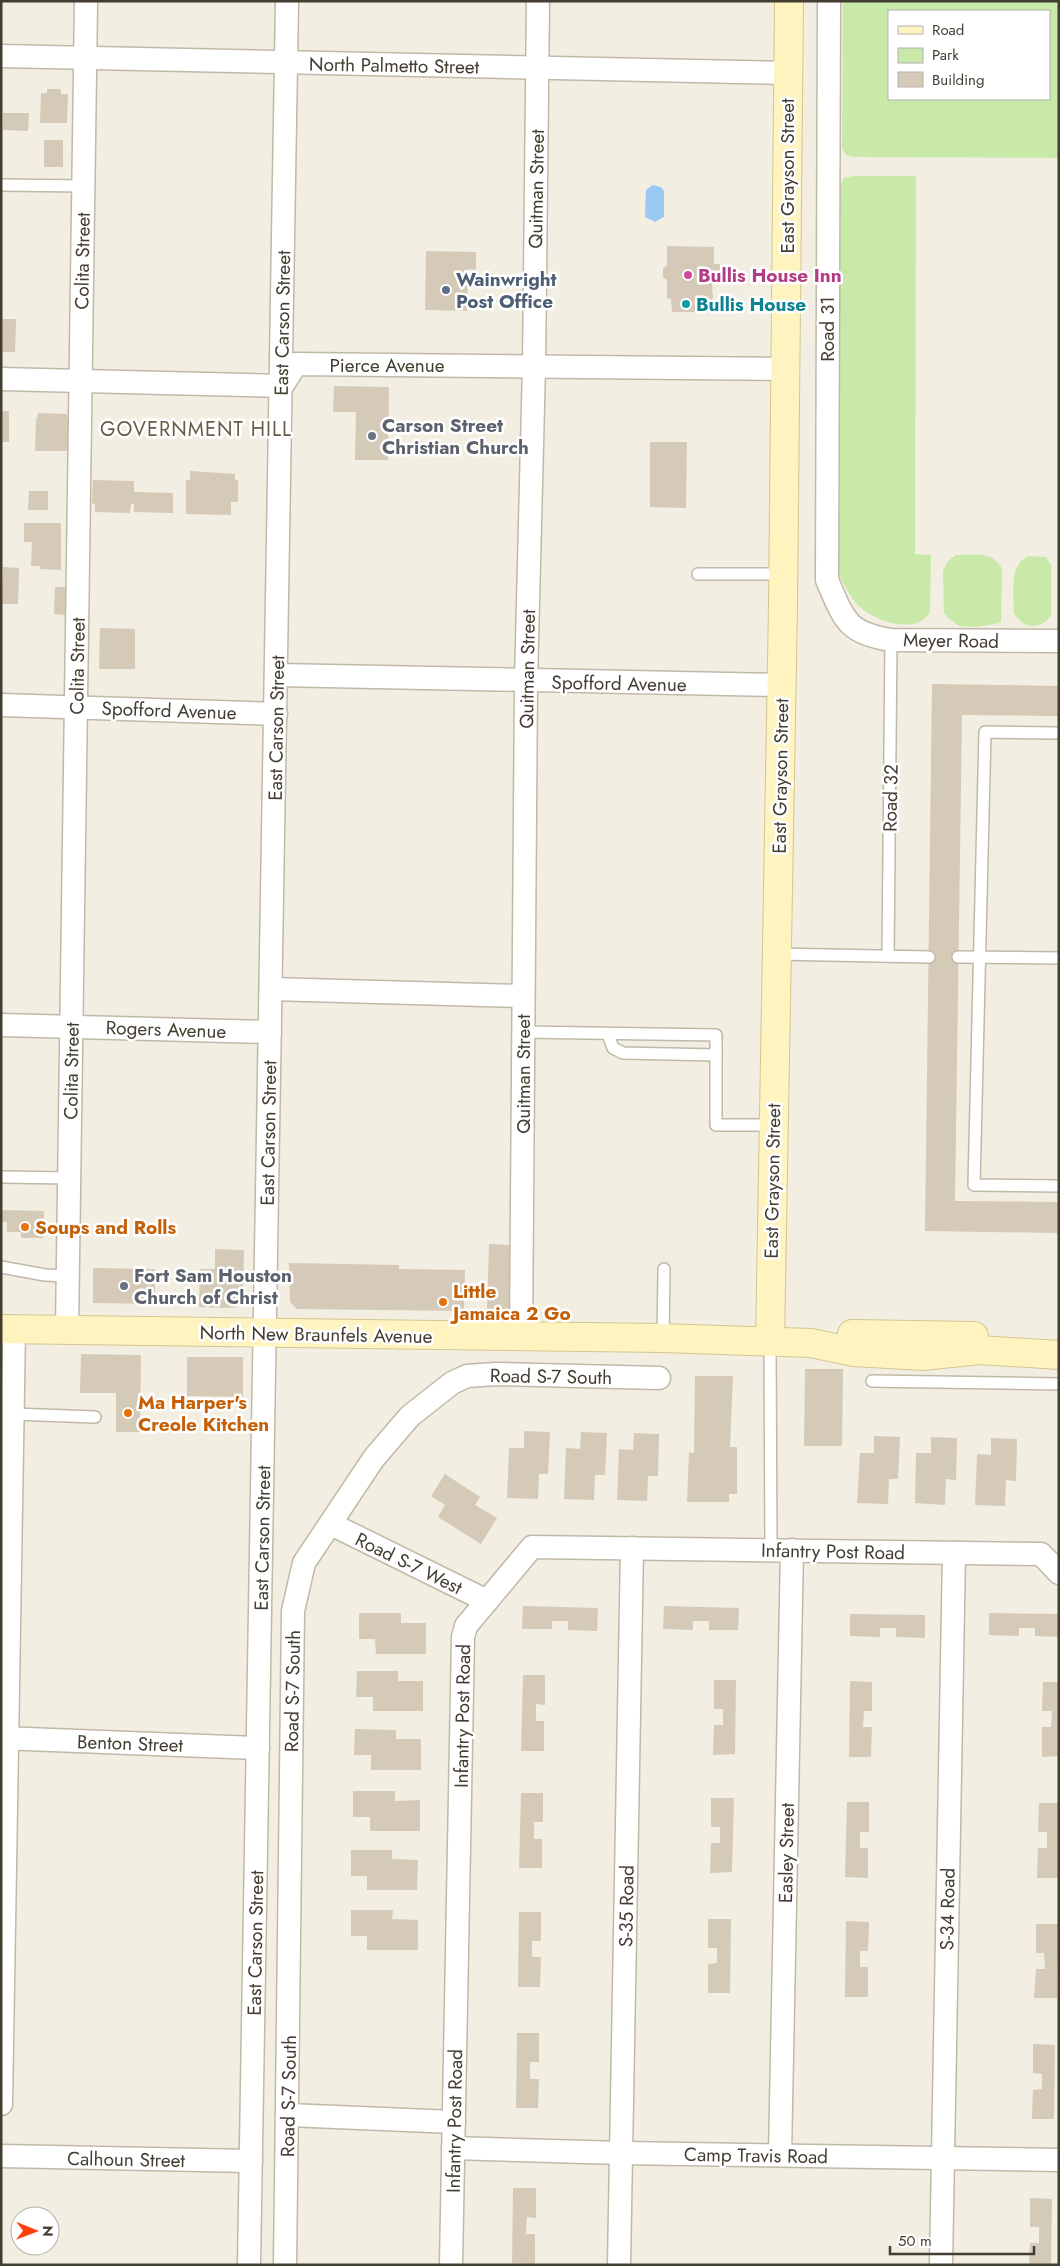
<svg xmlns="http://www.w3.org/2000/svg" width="1060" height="2266" font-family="Jost,sans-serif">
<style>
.green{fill:#c8e9a8;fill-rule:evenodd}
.water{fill:#9ac9f3}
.building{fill:#d4cab7}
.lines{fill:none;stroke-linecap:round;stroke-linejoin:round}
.lane-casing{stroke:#c1b9a7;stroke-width:14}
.street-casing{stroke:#c1b9a7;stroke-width:25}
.secondary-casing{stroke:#d4c68f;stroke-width:30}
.lane{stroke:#fff;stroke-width:11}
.street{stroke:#fff;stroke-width:22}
.secondary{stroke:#fff3bf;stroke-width:28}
.hotel-dot{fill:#d1479c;stroke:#fff;stroke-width:2}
.service-dot{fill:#5c6f8a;stroke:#fff;stroke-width:2}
.culture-dot{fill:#0f9aa8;stroke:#fff;stroke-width:2}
.worship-dot{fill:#6b7280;stroke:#fff;stroke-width:2}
.food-dot{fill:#e8710a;stroke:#fff;stroke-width:2}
.labels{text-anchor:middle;stroke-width:5;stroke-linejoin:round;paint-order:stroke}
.street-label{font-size:19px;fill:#443e32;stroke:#fff}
.hotel-label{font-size:19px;font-weight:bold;fill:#b23c85;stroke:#fff;text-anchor:start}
.service-label{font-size:19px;font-weight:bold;fill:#4e5e75;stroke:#fff;text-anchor:start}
.culture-label{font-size:19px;font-weight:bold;fill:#0d838f;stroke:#fff;text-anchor:start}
.worship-label{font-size:19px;font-weight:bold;fill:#5b616d;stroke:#fff;text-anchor:start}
.food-label{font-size:19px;font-weight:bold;fill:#c56008;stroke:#fff;text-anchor:start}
.neighbourhood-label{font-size:20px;letter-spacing:1px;fill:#675d49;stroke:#fff}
</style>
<rect width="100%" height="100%" fill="#f2eee2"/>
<g class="green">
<path d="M843,1H1059V158L854,157L846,155L842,148ZM889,11H1049V99H889Z"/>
<path d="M854,176H916L915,554L931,555L930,612C916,637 870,620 855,602C848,593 842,581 837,571L840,185L844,178Z"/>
<path d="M956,555C973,555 994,550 1002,569L1001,622L996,624L976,627L959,626L948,618L944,612L943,571L947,562Z"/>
<path d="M1029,556L1046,557L1051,565V615C1041,631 1023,629 1014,613C1014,595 1008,564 1029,556Z"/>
</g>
<polygon class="water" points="653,185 661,187 664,191 664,217 655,222 645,217 646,190"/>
<g class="building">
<polygon points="47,89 61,89 61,94 68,94 67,123 40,123 41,93 47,93"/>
<polygon points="3,113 29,113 28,131 3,130"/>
<rect x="44" y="140" width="19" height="27"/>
<polygon points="667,246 714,247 714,264 720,264 719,284 712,284 713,300 706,300 706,312 672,312 671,299 667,298 667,280 663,277 663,269 667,265"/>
<polygon points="426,251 476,252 476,270 468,269 467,311 425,310"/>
<polygon points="1,319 16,319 15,352 1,352"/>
<polygon points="334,386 389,387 388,460 355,460 356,412 333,412"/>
<rect x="1" y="411" width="8" height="31"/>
<polygon points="38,413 67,414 67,419 69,419 68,451 35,451 36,419 37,419"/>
<polygon points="650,442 687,442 686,508 650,507"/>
<polygon points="190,471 235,474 235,480 238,480 238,502 231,502 231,515 186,514 186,480 190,480"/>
<polygon points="93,480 134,481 134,492 173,493 173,513 134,512 134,504 131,504 130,513 95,512 95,504 92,503"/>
<polygon points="29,491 48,491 48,510 28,510"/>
<polygon points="24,523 61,523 61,570 40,569 40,566 31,566 32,542 24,542"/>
<polygon points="3,567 19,568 18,604 2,604"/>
<polygon points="55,587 67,587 66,615 54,614"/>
<polygon points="100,628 135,629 135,669 99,669"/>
<polygon points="932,684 1059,686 1059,716 962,715 955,1201 1059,1202 1059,1233 925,1231"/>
<polygon points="1,1210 44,1211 44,1238 21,1238 21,1232 7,1232 7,1222 1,1222"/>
<polygon points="489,1244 510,1245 509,1313 487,1312"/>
<polygon points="215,1249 244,1250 243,1301 235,1308 199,1307 200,1269 215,1269"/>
<polygon points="289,1263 399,1265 399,1269 465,1270 464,1311 297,1309 290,1302"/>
<polygon points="93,1268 155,1269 155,1304 93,1303"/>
<polygon points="81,1354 141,1355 140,1432 116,1432 116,1393 80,1393"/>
<polygon points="187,1357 243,1357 243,1397 187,1396"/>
<polygon points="805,1369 843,1369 842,1446 804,1446"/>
<polygon points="695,1376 733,1376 730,1447 737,1447 737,1494 729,1494 729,1502 687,1502 689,1452 694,1453"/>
<polygon points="524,1431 550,1432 548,1474 539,1474 538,1499 507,1498 509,1448 524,1448"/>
<polygon points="581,1432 607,1433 605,1475 595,1475 594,1500 564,1499 566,1448 580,1449"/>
<polygon points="634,1433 659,1434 658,1476 648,1476 647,1501 617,1500 619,1449 633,1450"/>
<polygon points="874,1436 900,1437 898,1479 889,1479 888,1504 857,1503 860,1453 874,1453"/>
<polygon points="931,1437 957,1438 956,1480 946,1479 945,1505 915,1503 916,1453 931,1453"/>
<polygon points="991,1438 1017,1439 1016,1481 1006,1480 1005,1506 975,1505 977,1454 991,1455"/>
<polygon points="445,1474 480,1497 475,1505 497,1518 481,1544 438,1517 445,1505 431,1496"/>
<polygon points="523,1606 598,1608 597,1631 568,1630 568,1621 552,1621 552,1629 522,1629"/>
<polygon points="664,1606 739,1608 738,1630 709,1630 709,1621 693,1621 693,1630 663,1629"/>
<polygon points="359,1613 401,1613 401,1623 426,1623 426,1654 376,1654 375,1639 359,1639"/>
<polygon points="989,1613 1059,1614 1059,1637 1035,1636 1035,1628 1019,1628 1019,1636 989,1635"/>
<polygon points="850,1614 925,1615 925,1638 896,1637 896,1628 880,1628 880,1637 850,1636"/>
<polygon points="357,1671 398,1671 398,1681 423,1681 423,1711 373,1711 373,1697 356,1697"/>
<polygon points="523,1675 545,1675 545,1705 536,1704 536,1721 544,1721 544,1751 521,1751"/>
<polygon points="714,1680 736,1680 735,1754 713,1755 714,1725 723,1725 723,1709 714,1709"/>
<polygon points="850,1681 872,1682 872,1711 864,1711 863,1727 872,1727 871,1757 849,1757"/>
<polygon points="1043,1682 1059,1682 1059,1756 1042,1757 1042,1727 1051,1727 1052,1711 1042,1711"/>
<polygon points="355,1729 396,1730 396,1739 421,1739 421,1770 371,1770 371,1755 354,1755"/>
<polygon points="353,1791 395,1791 395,1801 420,1800 420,1831 370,1831 370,1817 353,1817"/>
<polygon points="521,1793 543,1793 543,1822 534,1822 534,1839 542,1839 542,1868 519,1868"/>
<polygon points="711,1798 734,1798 732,1872 710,1873 711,1843 720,1843 720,1827 711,1827"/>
<polygon points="847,1802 869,1802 869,1832 860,1832 860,1848 868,1848 868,1878 845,1877"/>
<polygon points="1039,1803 1059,1803 1059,1878 1037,1878 1038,1848 1047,1848 1047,1832 1038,1832"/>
<polygon points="351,1850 392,1850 392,1859 418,1860 417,1890 367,1890 367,1876 351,1876"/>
<polygon points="351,1910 393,1910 392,1919 418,1920 418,1950 367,1950 367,1936 351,1936"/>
<polygon points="519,1912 541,1912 541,1941 532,1941 532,1957 541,1957 540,1987 518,1987"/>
<polygon points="708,1919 731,1919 730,1993 708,1993 708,1964 717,1963 717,1948 708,1948"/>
<polygon points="846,1921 869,1922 868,1951 860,1951 860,1967 868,1967 868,1997 845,1997"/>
<polygon points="1036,1924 1058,1924 1057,1998 1034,1998 1036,1969 1045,1969 1044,1953 1036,1953"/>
<polygon points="517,2033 539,2033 539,2062 530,2062 530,2079 539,2079 538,2108 516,2108"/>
<polygon points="1033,2044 1055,2045 1054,2119 1032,2119 1033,2090 1042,2089 1042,2074 1033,2073"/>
<polygon points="513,2188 536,2188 536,2218 527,2217 526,2234 535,2234 535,2264 512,2263"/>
<polygon points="1030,2198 1052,2199 1051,2265 1029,2265 1030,2243 1039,2243 1039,2227 1030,2227"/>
</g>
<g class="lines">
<defs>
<g id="lane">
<polyline points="1,185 84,186"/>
<polyline points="698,574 783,574"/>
<polyline points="1059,733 985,732 974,1185 1059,1186"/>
<polyline points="776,954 929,957"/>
<polyline points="888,956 891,640"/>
<polyline points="958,957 1059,958"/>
<polyline points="523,1032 716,1035 716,1125 773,1125"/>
<polyline points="608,1034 613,1048 623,1053 716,1055"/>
<polyline points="1,1177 70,1178"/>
<polyline points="1,1267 45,1275 68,1276"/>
<polyline points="663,1338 664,1269"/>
<polyline points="770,1342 771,1550"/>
<polyline points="872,1381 1059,1384"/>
<polyline points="13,1414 95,1417"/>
</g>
<g id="street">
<path d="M829,1L827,580C844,619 846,633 891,640L1059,641"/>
<polyline points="1,56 787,73"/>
<polyline points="1,379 282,386 296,364 785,369"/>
<polyline points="277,675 781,685"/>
<polyline points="1,705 276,714"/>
<polyline points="271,989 523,996"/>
<polyline points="1,1025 270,1032"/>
<polyline points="67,1330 86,1"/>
<polyline points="521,1336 526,681 534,366 538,1"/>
<polyline points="331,1524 487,1601"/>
<polyline points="1,1738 258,1748"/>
<polyline points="1,2104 14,1329"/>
<polyline points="288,2115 454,2122"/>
<polyline points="453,2148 621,2153 1059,2160"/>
<polyline points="780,2155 792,1550"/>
<polyline points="1,2156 251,2161"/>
<polyline points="249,2265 287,1"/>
<polyline points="285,2265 293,1611 304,1563 374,1458 410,1416 452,1383 467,1376 496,1374 659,1378"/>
<polyline points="451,2265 463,1637 466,1626 532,1547 1041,1554 1059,1573"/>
<polyline points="619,2265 632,1548"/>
<polyline points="941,2265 954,1553"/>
</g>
<g id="secondary">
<polyline points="1,1329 663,1338 811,1343 854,1352 923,1356 979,1350 1059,1355"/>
<polyline points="852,1334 974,1336"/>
<polyline points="770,1342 783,605 789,1"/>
</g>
</defs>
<use href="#lane" class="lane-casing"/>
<use href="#street" class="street-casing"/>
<use href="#secondary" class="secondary-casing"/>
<use href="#lane" class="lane"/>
<use href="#street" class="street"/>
<use href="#secondary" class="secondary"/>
</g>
<circle class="hotel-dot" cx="688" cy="275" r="5"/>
<circle class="service-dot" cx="446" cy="290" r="5"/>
<circle class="culture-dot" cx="686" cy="304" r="5"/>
<g class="worship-dot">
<circle cx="372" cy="436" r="5"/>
<circle cx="124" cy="1286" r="5"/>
</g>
<g class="food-dot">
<circle cx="25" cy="1227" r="5"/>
<circle cx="443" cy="1302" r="5"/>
<circle cx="128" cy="1413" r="5"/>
</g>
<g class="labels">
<g class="street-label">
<text transform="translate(394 65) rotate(1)" y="7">North Palmetto Street</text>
<text transform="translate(787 176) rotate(-90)" y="7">East Grayson Street</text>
<text transform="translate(536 189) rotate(-89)" y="7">Quitman Street</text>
<text transform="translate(82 261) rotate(-89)" y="7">Colita Street</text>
<text transform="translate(282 323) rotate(-89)" y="7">East Carson Street</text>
<text transform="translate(827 329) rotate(-90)" y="7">Road 31</text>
<text x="387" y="372">Pierce Avenue</text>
<text transform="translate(951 640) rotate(1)" y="7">Meyer Road</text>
<text transform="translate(77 666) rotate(-89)" y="7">Colita Street</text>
<text transform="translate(527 669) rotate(-89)" y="7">Quitman Street</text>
<text transform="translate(619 683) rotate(1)" y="7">Spofford Avenue</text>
<text transform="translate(169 710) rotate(2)" y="7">Spofford Avenue</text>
<text transform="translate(276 728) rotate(-89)" y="7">East Carson Street</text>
<text transform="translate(780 776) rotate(-89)" y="7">East Grayson Street</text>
<text transform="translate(890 798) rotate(-89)" y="7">Road 32</text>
<text transform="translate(166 1029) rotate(2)" y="7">Rogers Avenue</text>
<text transform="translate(71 1071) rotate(-89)" y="7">Colita Street</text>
<text transform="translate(523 1074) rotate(-90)" y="7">Quitman Street</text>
<text transform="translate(268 1133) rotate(-89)" y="7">East Carson Street</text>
<text transform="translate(772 1181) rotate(-89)" y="7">East Grayson Street</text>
<text transform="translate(316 1334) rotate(1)" y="7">North New Braunfels Avenue</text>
<text transform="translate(551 1376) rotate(1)" y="7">Road S-7 South</text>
<text transform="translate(262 1538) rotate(-89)" y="7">East Carson Street</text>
<text transform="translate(833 1551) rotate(1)" y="7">Infantry Post Road</text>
<text transform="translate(409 1563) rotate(26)" y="7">Road S-7 West</text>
<text transform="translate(292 1691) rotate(-89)" y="7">Road S-7 South</text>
<text transform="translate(462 1716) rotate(-89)" y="7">Infantry Post Road</text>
<text transform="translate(130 1743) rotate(2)" y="7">Benton Street</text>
<text transform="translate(786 1853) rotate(-89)" y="7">Easley Street</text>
<text transform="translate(626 1906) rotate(-89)" y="7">S-35 Road</text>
<text transform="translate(947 1909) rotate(-89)" y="7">S-34 Road</text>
<text transform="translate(255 1943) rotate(-89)" y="7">East Carson Street</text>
<text transform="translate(288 2096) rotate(-89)" y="7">Road S-7 South</text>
<text transform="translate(454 2121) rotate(-89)" y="7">Infantry Post Road</text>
<text transform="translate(756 2155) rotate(1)" y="7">Camp Travis Road</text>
<text transform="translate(126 2159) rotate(1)" y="7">Calhoun Street</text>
</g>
<g class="hotel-label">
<text x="698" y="282">Bullis House Inn</text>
</g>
<g class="service-label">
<text x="456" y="286">Wainwright<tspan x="456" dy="22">Post Office</tspan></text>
</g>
<g class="culture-label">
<text x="696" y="311">Bullis House</text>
</g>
<g class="worship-label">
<text x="382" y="432">Carson Street<tspan x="382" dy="22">Christian Church</tspan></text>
<text x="134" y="1282">Fort Sam Houston<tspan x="134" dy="22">Church of Christ</tspan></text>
</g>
<g class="food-label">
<text x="35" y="1234">Soups and Rolls</text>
<text x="453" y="1298">Little<tspan x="453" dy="22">Jamaica 2 Go</tspan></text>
<text x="138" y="1409">Ma Harper's<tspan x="138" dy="22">Creole Kitchen</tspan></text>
</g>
<g class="neighbourhood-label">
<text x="196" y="436">GOVERNMENT HILL</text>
</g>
</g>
<rect width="1060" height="2266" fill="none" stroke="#443e32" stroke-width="5"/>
<rect x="888" y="10" width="162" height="90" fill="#ffffff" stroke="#b4b2ad"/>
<rect x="898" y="26" width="25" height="8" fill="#fff3bf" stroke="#b4b2ad"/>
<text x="932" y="35" font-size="15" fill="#443e32">Road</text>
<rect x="898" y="48" width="25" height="15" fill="#c8e9a8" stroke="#b4b2ad"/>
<text x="932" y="60" font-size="15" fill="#443e32">Park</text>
<rect x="898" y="72" width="25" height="15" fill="#d4cab7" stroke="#b4b2ad"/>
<text x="932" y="85" font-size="15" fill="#443e32">Building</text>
<g transform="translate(35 2231) rotate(91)"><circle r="24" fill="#ffffff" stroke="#b4b2ad"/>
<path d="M0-4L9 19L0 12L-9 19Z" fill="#ff3f0c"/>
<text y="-8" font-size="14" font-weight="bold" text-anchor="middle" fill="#443e32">N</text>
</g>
<path d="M890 2246v8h144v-8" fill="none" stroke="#443e32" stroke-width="2.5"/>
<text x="898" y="2246" font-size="15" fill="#443e32" stroke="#ffffff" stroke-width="4" paint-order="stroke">50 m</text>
</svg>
